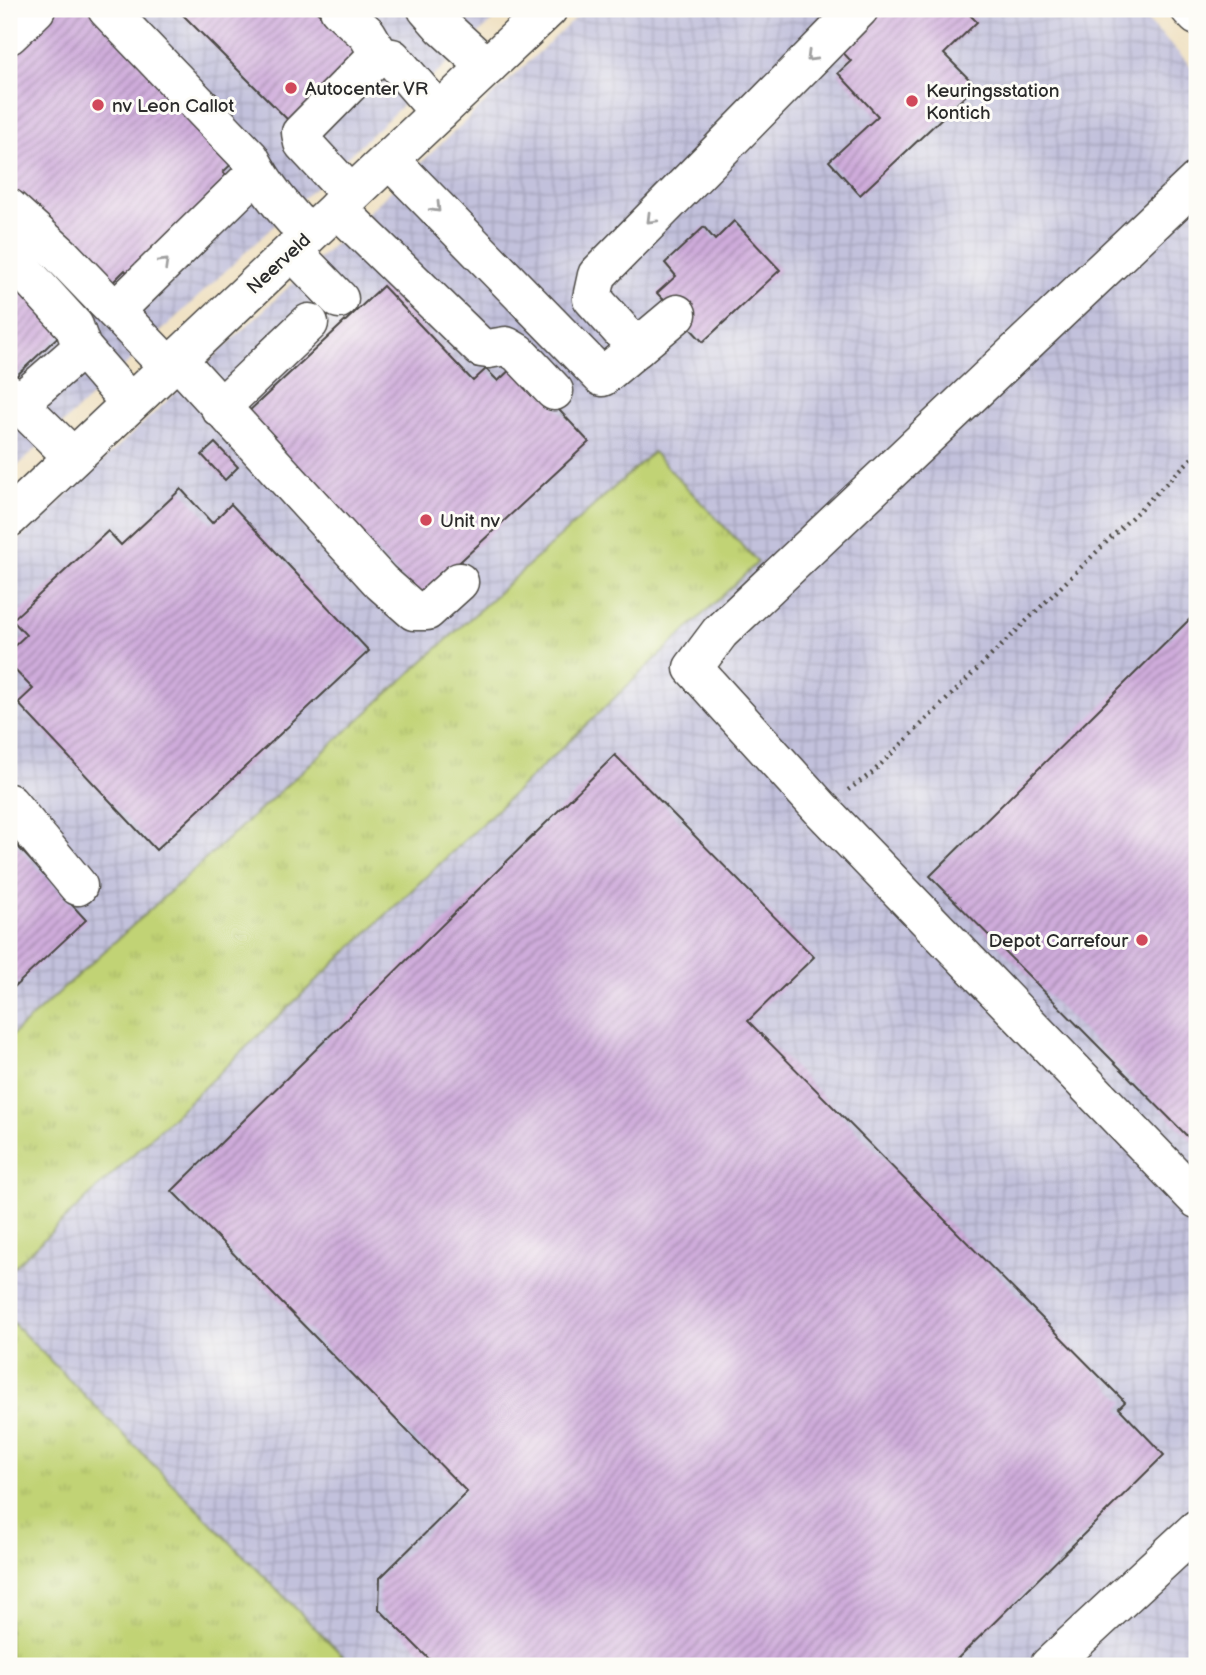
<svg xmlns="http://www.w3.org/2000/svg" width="1206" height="1675" font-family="'Balsamiq Sans',sans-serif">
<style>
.industrial{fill:url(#industrial-grid)}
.grass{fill:url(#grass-tufts);stroke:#767f50;stroke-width:2}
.building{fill:url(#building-hatch)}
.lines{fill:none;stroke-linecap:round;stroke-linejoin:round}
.minor-casing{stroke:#494642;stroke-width:41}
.path{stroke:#494642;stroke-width:4.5;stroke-dasharray:2 5;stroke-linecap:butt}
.minor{stroke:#fff;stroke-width:38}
.oneway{stroke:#a0a0a0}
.poi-dot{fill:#d1495b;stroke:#fdfcf7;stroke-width:2.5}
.labels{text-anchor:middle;stroke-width:6;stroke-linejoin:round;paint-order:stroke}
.poi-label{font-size:19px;fill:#2b2b2b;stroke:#fdfcf7;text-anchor:start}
.street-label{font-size:19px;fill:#2b2b2b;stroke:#fdfcf7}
</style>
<defs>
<pattern id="industrial-grid" width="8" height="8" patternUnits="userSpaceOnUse" patternTransform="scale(1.75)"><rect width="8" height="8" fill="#c2c1dc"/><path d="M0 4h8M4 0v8" fill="none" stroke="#a7a6bd"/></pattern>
<pattern id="grass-tufts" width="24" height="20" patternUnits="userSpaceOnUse" patternTransform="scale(1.75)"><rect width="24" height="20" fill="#c1d375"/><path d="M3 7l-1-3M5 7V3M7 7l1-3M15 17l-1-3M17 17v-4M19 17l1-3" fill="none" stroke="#a6b565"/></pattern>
<pattern id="building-hatch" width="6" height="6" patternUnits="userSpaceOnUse" patternTransform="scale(1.75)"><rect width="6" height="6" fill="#cfacdb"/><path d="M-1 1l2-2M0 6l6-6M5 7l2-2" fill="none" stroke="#a88cb2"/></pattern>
</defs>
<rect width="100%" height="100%" fill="#fdfcf7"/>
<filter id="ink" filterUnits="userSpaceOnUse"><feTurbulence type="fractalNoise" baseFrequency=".0143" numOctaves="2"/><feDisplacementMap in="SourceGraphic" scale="14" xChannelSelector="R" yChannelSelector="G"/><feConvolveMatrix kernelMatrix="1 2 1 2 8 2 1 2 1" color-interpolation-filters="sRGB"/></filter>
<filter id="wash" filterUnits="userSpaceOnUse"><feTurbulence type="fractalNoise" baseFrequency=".00686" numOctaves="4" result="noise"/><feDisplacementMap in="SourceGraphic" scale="28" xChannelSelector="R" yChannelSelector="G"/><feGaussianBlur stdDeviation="1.57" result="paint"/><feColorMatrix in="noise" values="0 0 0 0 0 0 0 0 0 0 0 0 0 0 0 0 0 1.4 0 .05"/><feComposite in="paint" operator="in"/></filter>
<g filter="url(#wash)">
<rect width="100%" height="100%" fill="#f0e2c5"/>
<g class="industrial">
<polygon points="9,9 505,9 9,474"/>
<polygon points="585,9 1136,9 1197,72 1197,1666 353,1666 9,1319 9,1272 758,562 652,452 9,1038 9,549"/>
</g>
<g class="grass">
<polygon points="653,452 758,562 9,1272 9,1038"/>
<polygon points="9,1319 353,1666 9,1666"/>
</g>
<g id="blocks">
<g class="building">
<polygon points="54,9 91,9 239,157 223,172 228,177 130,276 125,270 109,286 9,187 9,53"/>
<polygon points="177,9 314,9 360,54 291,123"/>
<polygon points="875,9 964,9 977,22 944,54 976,86 860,195 829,161 878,116 838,73 851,61 836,45"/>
<polygon points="734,221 780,270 703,342 657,293 676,276 665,263 704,227 715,240"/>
<polygon points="9,270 65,330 14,378 9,373"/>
<polygon points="383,286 473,381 486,369 498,381 516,364 589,442 421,598 247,413"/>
<polygon points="215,443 238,467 225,480 202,455"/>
<polygon points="181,489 212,523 231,504 369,651 156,850 18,703 33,689 9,664 9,651 26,635 12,620 108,531 121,545"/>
<polygon points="1197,612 1197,1146 930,876"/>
<polygon points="615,755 814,957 748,1021 1125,1402 1119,1408 1164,1455 950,1666 869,1666 863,1660 856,1666 436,1666 379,1609 380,1578 467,1492 172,1191"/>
<polygon points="9,837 86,920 9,992"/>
</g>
</g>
</g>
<g filter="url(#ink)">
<use href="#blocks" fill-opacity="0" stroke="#494642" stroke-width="2"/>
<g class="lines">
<defs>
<g id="minor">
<path d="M107,9L250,158C266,189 285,210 308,235"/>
<polyline points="339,9 367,34 380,56"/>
<polyline points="427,9 442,26 487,67"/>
<polyline points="1190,9 1197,16"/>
<polyline points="9,35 36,9"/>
<polyline points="389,159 602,377 677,314"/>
<polyline points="1197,181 720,632 693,668 822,810 1197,1199"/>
<polyline points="351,195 303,143 301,133 374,59 380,56 392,58 439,112"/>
<polyline points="9,208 61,255 169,367"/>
<polyline points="337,208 481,348 488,349 506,346 518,353 554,391"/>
<polyline points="292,251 339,299"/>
<polyline points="9,255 74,326 82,348 130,403"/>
<polyline points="115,311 257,172"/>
<polyline points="637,348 592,298 597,275 859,9"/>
<polyline points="177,359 381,582 414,611 427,611 459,582"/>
<polyline points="9,394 73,457"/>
<polyline points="19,403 82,348"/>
<polyline points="220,408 309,323"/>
<polyline points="9,518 548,9"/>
<polyline points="9,803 78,886"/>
<polyline points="1049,1666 1197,1529"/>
</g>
</defs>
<use href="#minor" class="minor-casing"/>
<polyline class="path" points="848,790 872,773 1197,453"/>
<use href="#minor" class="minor"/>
</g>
<defs><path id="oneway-chevron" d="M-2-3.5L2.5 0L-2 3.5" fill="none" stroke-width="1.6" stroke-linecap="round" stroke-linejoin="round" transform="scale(1.75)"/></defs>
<g class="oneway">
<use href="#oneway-chevron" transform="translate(811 57) rotate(135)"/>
<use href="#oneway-chevron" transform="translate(436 208) rotate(46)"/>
<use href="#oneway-chevron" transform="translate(651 219) rotate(135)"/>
<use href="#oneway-chevron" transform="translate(164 263) rotate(-44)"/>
</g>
</g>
<g class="poi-dot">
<circle cx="291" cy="88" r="7"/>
<circle cx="912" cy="101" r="7"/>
<circle cx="98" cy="105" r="7"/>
<circle cx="426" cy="520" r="7"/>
<circle cx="1142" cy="940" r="7"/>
</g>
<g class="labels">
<g class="poi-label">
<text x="305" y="95">Autocenter VR</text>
<text x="926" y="97">Keuringsstation<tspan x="926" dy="22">Kontich</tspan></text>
<text x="112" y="112">nv Leon Callot</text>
<text x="440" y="527">Unit nv</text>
<text x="1128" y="947" text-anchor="end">Depot Carrefour</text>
</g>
<g class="street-label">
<text transform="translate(278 263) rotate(-43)" y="7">Neerveld</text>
</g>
</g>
<rect width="1206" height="1675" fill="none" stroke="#fdfcf7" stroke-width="35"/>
</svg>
